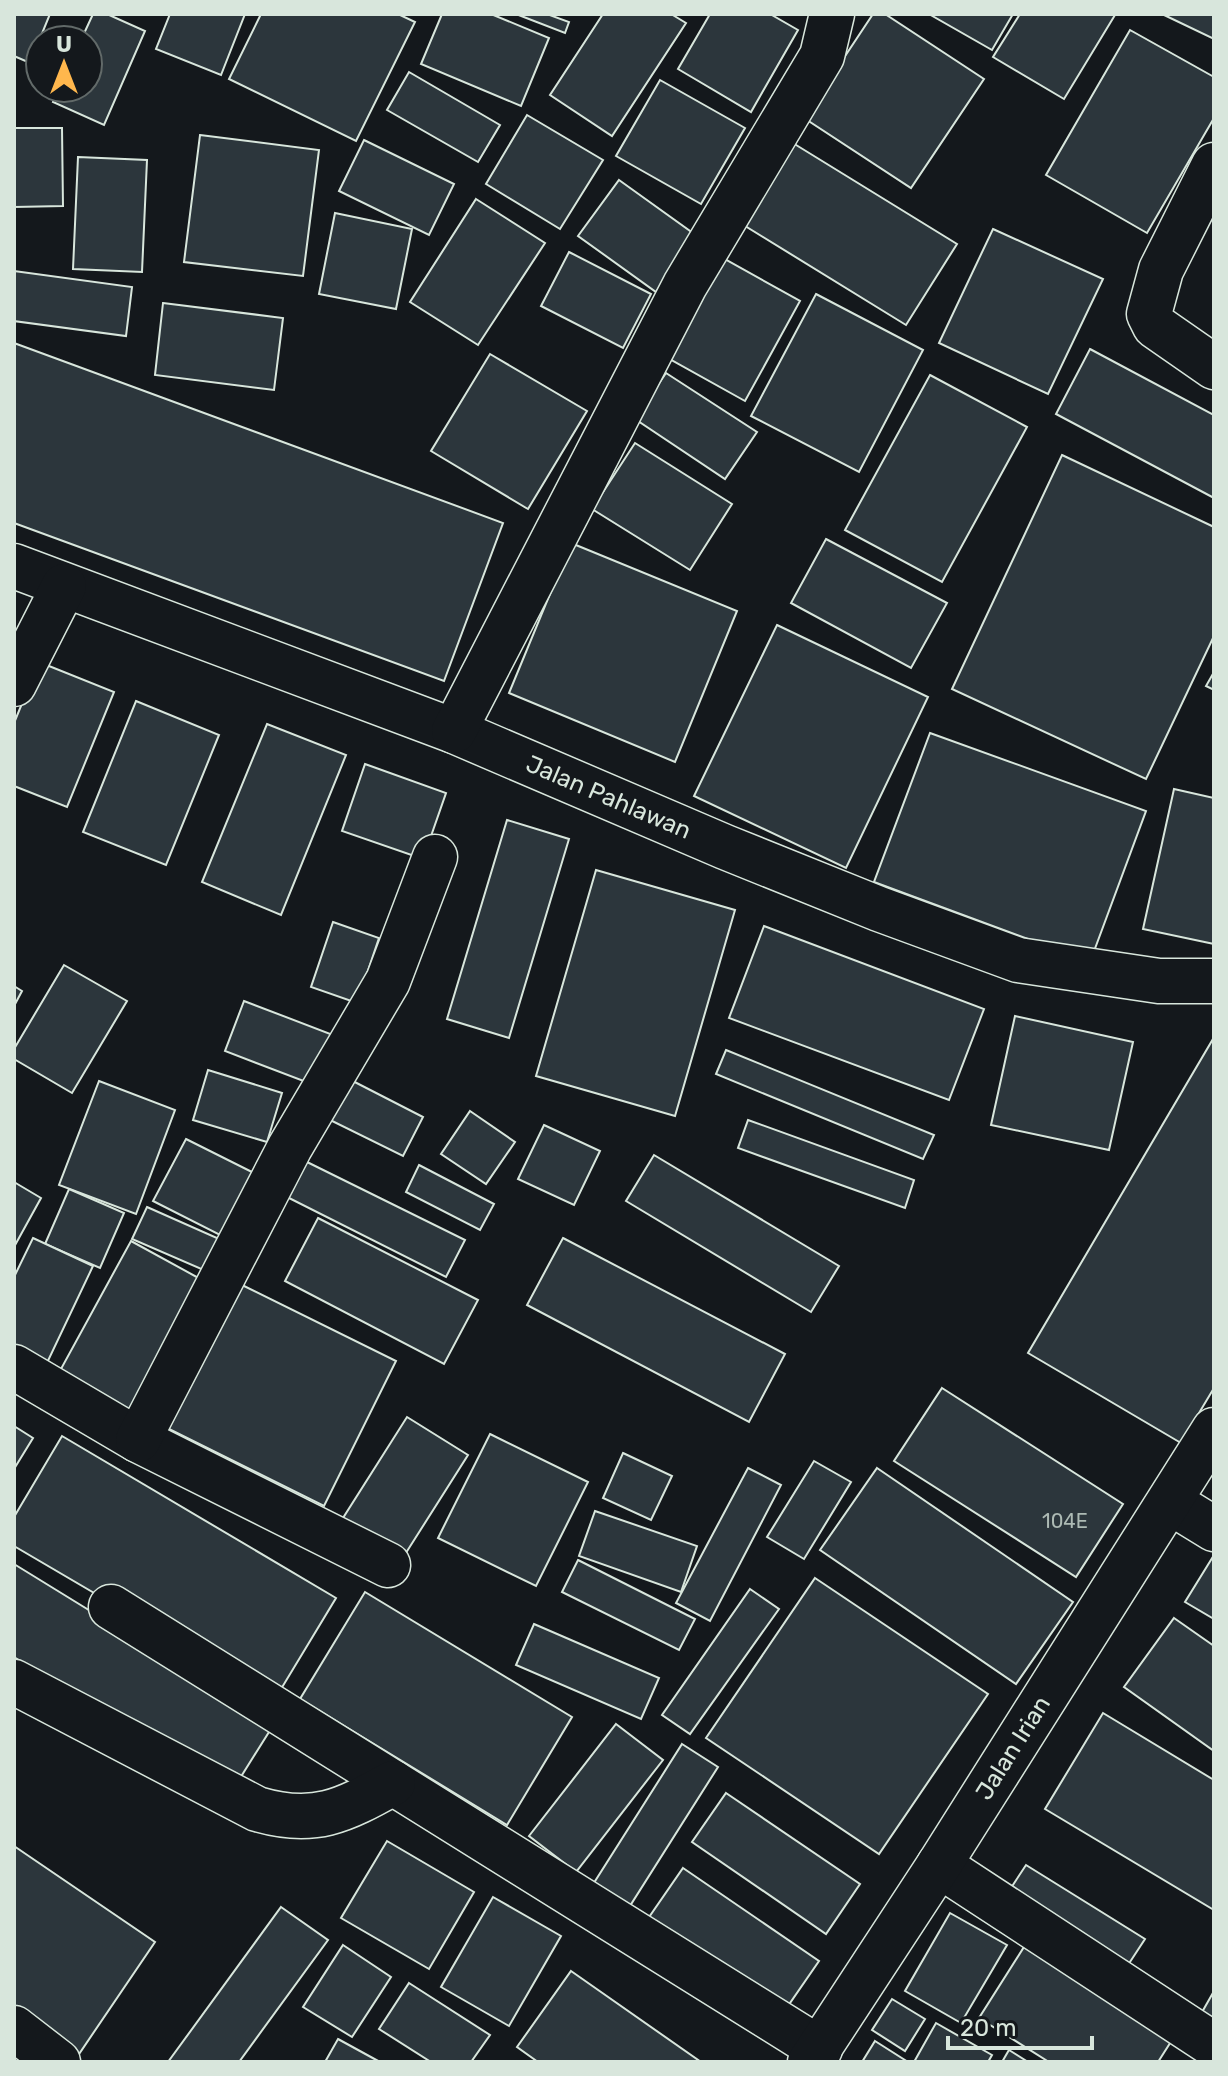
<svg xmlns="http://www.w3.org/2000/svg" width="1228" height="2076" font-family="Rubik,sans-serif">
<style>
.building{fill:#2c363c;stroke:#d8e6dc;stroke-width:2}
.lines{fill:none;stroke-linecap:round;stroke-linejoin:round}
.minor-casing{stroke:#d8e6dc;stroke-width:47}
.major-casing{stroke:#d8e6dc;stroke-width:47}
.minor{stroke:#14181c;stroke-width:44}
.major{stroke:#14181c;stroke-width:44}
.labels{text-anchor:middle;stroke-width:6;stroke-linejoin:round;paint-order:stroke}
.number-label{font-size:20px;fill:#adbab4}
.street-label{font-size:24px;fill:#d8e6dc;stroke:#14181c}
</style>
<rect width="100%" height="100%" fill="#14181c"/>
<g class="building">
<polygon points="14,14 50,14 30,63 14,56"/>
<polygon points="93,14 107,14 145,31 104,125 53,102 59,88 88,88 88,40 81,40"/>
<polygon points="170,14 245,14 221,75 156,49"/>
<polygon points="261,14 398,14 415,22 356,141 229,79"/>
<polygon points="442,14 491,14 549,38 521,106 421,64"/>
<polygon points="516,14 547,14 569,22 565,33"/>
<polygon points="603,14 671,14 686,23 612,136 550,95"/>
<polygon points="710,14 770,14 798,30 751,112 678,69"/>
<polygon points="873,14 885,14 984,79 911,188 804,118"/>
<polygon points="929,14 1013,14 992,50"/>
<polygon points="1020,14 1115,15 1064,99 993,57"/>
<polygon points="1162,14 1214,14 1214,39"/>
<polygon points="1130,30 1214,77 1214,118 1147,233 1046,175"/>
<polygon points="409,72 500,125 478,162 387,110"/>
<polygon points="660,80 745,128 701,204 616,156"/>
<polygon points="527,115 603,160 560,229 486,184"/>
<polygon points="14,128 62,128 63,206 14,207"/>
<polygon points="200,135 319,150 303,276 184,262"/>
<polygon points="364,140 454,184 429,235 339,191"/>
<polygon points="788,140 957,244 906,325 737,221"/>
<polygon points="78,157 147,160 142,272 73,269"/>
<polygon points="619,180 697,236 656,292 578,236"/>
<polygon points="476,199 545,243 478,345 410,302"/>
<polygon points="335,213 412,229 396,309 319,294"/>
<polygon points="993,229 1103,279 1048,394 939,343"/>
<polygon points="569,252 651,294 623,348 541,306"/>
<polygon points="714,253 800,301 745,401 659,353"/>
<polygon points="14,271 132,287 126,336 14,321"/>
<polygon points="816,294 923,350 859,472 751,416"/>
<polygon points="163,303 283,318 274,390 155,375"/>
<polygon points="14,343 503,523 444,681 14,523"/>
<polygon points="1090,349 1214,415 1214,498 1056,414"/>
<polygon points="490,354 587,411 528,509 431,451"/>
<polygon points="666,373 757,432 725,479 635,419"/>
<polygon points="930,375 1027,427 942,582 845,530"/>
<polygon points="635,443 732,504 690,570 592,509"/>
<polygon points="1062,455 1214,527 1214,636 1146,779 952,689"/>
<polygon points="826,539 947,603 911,668 791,603"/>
<polygon points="571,543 737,611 675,762 509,693"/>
<polygon points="777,625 928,697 846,868 694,796"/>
<polygon points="39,662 114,692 67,807 14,786 14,723"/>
<polygon points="1214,672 1214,690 1206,686"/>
<polygon points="136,701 219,735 166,865 83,832"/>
<polygon points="267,724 346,755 281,915 202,882"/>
<polygon points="930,733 1146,811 1090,962 874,882"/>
<polygon points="365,764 446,793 423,859 342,831"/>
<polygon points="1174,789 1214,798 1214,944 1143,929"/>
<polygon points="507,820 569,839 509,1038 447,1019"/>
<polygon points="596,870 735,910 675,1116 536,1076"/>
<polygon points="333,922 379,938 357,1003 311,987"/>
<polygon points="764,926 984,1009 949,1100 729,1018"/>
<polygon points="64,965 127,1001 72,1093 14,1059 14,1049"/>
<polygon points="14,986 22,991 14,1006"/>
<polygon points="244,1001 333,1035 314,1085 225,1051"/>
<polygon points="1015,1016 1133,1042 1109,1150 991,1125"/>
<polygon points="1213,1039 1214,1388 1181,1443 1028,1353"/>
<polygon points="726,1050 934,1135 923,1159 716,1074"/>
<polygon points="208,1070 282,1093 267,1142 193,1120"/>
<polygon points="343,1076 423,1117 403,1156 322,1116"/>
<polygon points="99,1081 175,1110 136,1214 59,1185"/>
<polygon points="470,1111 515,1142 486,1184 441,1154"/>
<polygon points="748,1120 914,1180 905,1208 738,1148"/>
<polygon points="544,1125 600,1151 574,1205 518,1179"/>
<polygon points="186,1139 254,1173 222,1236 153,1201"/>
<polygon points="654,1155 839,1266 811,1312 626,1201"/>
<polygon points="305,1161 465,1240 446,1277 287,1197"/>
<polygon points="419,1165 494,1204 480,1230 406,1192"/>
<polygon points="14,1182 41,1198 14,1247"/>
<polygon points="69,1189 124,1213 100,1268 45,1244"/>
<polygon points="147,1207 226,1242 213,1274 132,1239"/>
<polygon points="318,1218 478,1300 444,1364 285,1281"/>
<polygon points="33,1238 93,1266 46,1365 14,1350 14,1277"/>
<polygon points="563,1238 785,1354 749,1422 527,1305"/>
<polygon points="131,1241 204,1281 129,1418 56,1378"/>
<polygon points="240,1284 396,1361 324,1506 167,1428"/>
<polygon points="942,1388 1123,1504 1076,1577 894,1461"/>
<polygon points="407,1417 468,1455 404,1556 343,1518"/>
<polygon points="14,1426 33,1438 14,1469"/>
<polygon points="490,1434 588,1482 536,1586 438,1538"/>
<polygon points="62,1436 336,1598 275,1699 14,1546 14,1517"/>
<polygon points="623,1453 672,1476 651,1520 603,1498"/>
<polygon points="814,1461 851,1482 804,1559 767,1537"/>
<polygon points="748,1468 781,1485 710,1621 676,1603"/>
<polygon points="877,1468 1073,1602 1016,1684 820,1550"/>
<polygon points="595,1511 697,1546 681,1592 579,1556"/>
<polygon points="1214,1555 1214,1619 1185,1602"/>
<polygon points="578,1560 695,1619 679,1650 562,1592"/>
<polygon points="14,1564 274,1724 232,1791 14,1657"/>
<polygon points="815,1578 988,1694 879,1854 706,1738"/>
<polygon points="750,1589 779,1609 690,1734 662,1715"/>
<polygon points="365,1592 572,1717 507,1825 300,1699"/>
<polygon points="1174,1618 1214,1646 1214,1751 1124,1687"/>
<polygon points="534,1624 659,1678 641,1719 516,1665"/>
<polygon points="1103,1713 1214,1780 1214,1910 1045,1809"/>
<polygon points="616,1724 663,1760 576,1872 529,1836"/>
<polygon points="682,1744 718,1767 628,1909 592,1886"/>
<polygon points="726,1793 860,1884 826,1934 692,1842"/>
<polygon points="387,1841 474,1892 429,1969 341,1918"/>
<polygon points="14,1846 155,1942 77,2057 14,2015"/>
<polygon points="1026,1865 1145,1939 1128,1965 1009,1891"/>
<polygon points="683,1868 819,1961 781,2016 645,1923"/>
<polygon points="493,1897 561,1936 509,2026 441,1987"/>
<polygon points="281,1907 328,1940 239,2062 168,2062"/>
<polygon points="950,1913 1007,1945 961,2023 905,1991"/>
<polygon points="343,1945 391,1977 352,2037 303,2007"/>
<polygon points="1024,1947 1172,2040 1158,2062 1049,2062 979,2018"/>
<polygon points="571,1971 701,2062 538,2062 517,2047"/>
<polygon points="409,1983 490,2035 471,2062 431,2062 379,2029"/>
<polygon points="1214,1991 1214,2031 1197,2021"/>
<polygon points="892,1999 925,2019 905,2051 872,2030"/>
<polygon points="936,2023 992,2055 988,2062 914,2062"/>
<polygon points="338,2039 380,2062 325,2062"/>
<polygon points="875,2041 908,2062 862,2062"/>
<polygon points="1009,2050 1028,2062 1002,2062"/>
</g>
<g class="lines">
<defs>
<g id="minor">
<polyline points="1214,165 1161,270 1149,314 1155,326 1214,367"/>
<path id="s1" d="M14,566L454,731L725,847L879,909L1018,960L1159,981H1214"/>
<polyline points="14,684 64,586"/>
<polyline points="454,731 685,285 822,56 832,14"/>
<polyline points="14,1367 138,1440 388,1565"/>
<polyline points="138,1440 290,1147 388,981 435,857"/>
<polyline points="1170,1502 1214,1529"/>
<polyline points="111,1607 820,2049"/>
<path d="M14,1682L257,1809C314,1826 343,1811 393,1783"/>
<polyline points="939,1865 1214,2045"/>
<polyline points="14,2028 58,2062"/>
</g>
<g id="major">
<path id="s2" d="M810,2062L939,1865L1214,1430"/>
</g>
</defs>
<use href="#minor" class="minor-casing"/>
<use href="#major" class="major-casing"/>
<use href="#minor" class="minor"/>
<use href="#major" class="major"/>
</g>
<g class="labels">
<g class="number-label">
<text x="1065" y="1528">104E</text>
</g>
<g class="street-label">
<text dy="8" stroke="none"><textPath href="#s1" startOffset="638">Jalan Pahlawan</textPath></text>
<text dy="8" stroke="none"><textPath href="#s2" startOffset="374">Jalan Irian</textPath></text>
</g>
</g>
<rect width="1228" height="2076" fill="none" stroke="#d8e6dc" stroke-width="32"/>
<g transform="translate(64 64)"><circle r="38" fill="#14181c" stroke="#626a69" stroke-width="2"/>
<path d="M0-6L14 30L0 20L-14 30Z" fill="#ffb74d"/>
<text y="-12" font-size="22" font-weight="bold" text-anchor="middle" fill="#d8e6dc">U</text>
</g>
<path d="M948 2036v12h144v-12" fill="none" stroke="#d8e6dc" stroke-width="4"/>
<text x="960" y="2036" font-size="24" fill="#d8e6dc" stroke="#14181c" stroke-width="6" paint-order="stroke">20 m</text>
</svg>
